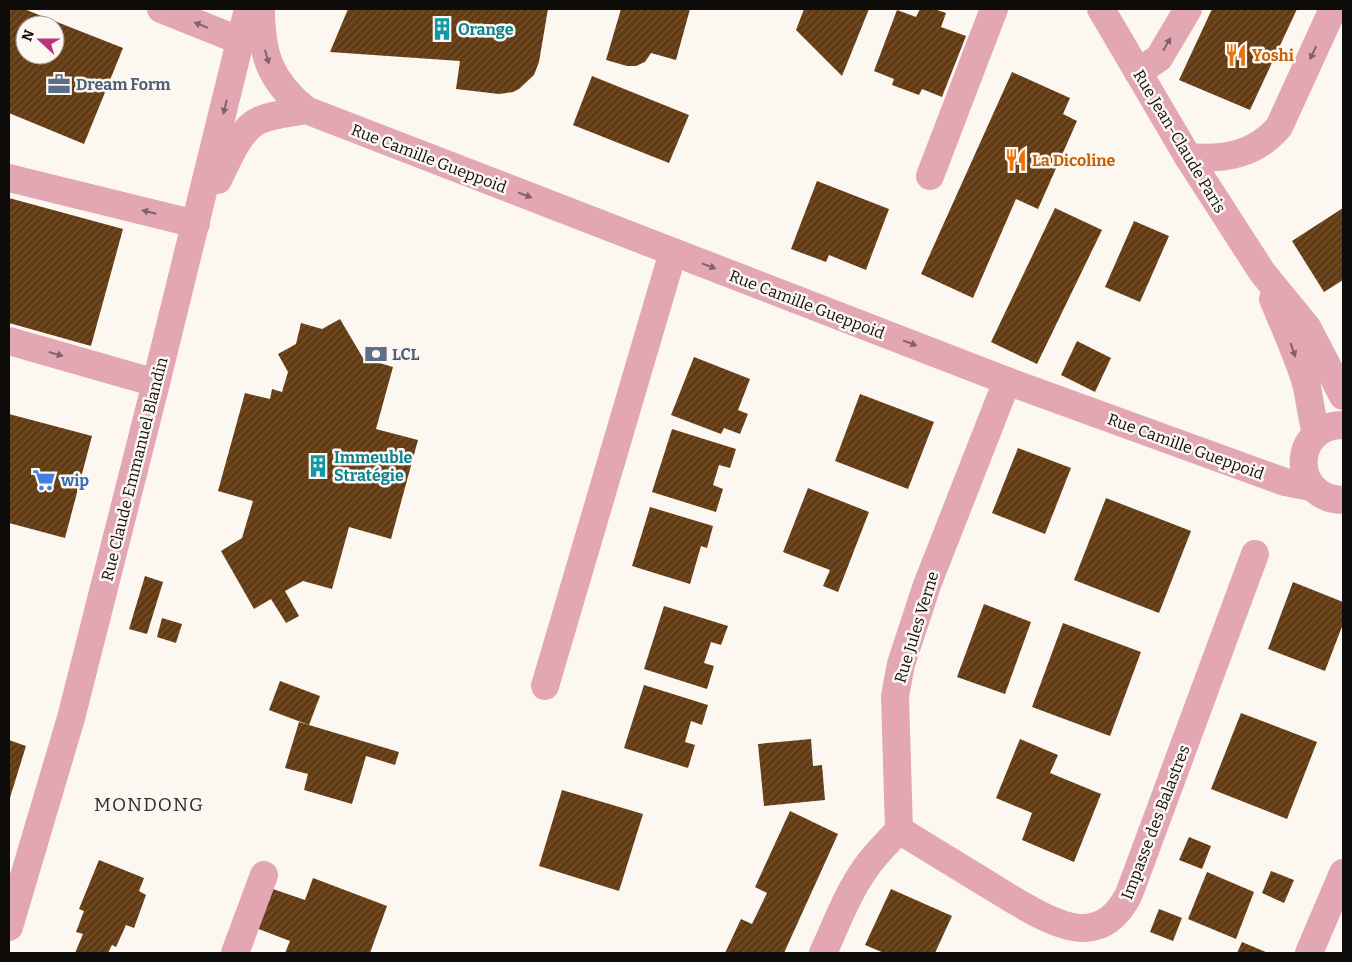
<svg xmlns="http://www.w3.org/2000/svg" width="1352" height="962" font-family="Bitter,serif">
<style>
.building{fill:url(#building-hatch);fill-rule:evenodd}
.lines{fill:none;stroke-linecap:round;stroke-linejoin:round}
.minor{stroke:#e2a7b2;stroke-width:28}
.oneway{fill:#836166}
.labels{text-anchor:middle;stroke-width:5;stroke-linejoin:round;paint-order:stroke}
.culture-label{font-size:16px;font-weight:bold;fill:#0d838f;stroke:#fdf7f2;text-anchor:start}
.food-label{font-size:16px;font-weight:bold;fill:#c56008;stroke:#fdf7f2;text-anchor:start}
.service-label{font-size:16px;font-weight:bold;fill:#4e5e75;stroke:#fdf7f2;text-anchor:start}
.street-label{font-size:16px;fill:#0e0c0a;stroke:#fdf7f2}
.shop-label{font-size:16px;font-weight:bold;fill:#366cbe;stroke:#fdf7f2;text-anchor:start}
.quarter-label{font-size:19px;letter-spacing:1px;fill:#312d29;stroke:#fdf7f2}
</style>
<defs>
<pattern id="building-hatch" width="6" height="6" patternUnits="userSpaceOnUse" patternTransform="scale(1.25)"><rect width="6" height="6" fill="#633b13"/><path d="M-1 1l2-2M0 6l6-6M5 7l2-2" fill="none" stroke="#745434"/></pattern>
</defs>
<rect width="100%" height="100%" fill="#fdf7f2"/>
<g class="building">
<path d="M9,9H24L123,48L84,144L9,113ZM25,25H55V55H25Z"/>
<polygon points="348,9 548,9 539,62 534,75 519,89 513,92 499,94 456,89 460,61 330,52"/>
<polygon points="621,9 690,9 676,60 651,53 645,62 636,66 627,66 606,60"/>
<polygon points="804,9 869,9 842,76 796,30"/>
<polygon points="920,9 934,9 946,13 941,27 966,36 942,97 922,89 919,95 892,85 894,79 874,71 897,10 916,17"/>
<polygon points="1212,9 1297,9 1250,110 1179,80"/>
<polygon points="1012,72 1070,98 1063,114 1077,121 1038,209 1016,199 973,298 921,274"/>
<polygon points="592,76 689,115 669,163 573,125"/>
<polygon points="817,181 889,209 866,270 829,255 826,262 791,249"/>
<polygon points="9,198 123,229 91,346 9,323"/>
<polygon points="1055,208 1102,230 1037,364 991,342"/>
<polygon points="1343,208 1343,280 1324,292 1292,241"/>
<polygon points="1134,221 1169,236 1140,302 1105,287"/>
<polygon points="340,319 363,358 393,367 376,429 418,440 391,539 349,527 332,589 303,581 285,591 299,616 286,623 271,599 254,609 221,551 242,538 253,501 218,491 245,393 270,399 272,389 282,392 288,372 278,354 296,344 301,323 322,329"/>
<polygon points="1077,341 1111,358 1095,392 1061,375"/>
<polygon points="694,357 750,379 738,410 748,414 740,434 724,428 721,434 671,415"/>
<polygon points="860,394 934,422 908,489 835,461"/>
<polygon points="9,414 92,436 65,538 9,523"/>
<polygon points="672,429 736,449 730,468 719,465 713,485 723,489 716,512 652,492"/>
<polygon points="1018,448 1071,468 1045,534 992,513"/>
<polygon points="808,488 869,512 838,592 823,586 830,570 783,552"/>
<polygon points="1106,498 1191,531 1159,613 1074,580"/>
<polygon points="650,507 713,526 707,548 701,546 690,584 632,566"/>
<polygon points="145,576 163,582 147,634 129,629"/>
<polygon points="1293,582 1343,602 1343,624 1325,671 1268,649"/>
<polygon points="984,604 1031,622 1005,694 957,677"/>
<polygon points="664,606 728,626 721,645 711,642 704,663 714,666 707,689 644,669"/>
<polygon points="162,618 182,624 176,643 157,637"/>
<polygon points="1063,623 1141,652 1110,736 1032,707"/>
<polygon points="280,681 320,696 309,725 269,710"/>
<polygon points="644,685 708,705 702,725 691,721 685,742 695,745 688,768 624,748"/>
<polygon points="1241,713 1317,742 1287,819 1211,789"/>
<polygon points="299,722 399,752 395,765 366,756 352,804 304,790 308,774 285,768"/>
<polygon points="811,739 813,766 822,765 825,800 764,806 758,744"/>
<polygon points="1020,739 1058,755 1050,773 1101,794 1074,862 1022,840 1032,813 996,798"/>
<polygon points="9,740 26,746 9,801"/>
<polygon points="562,790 643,814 619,891 539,866"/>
<polygon points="790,811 838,834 784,953 725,953 741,919 752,924 767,893 755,887"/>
<polygon points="1189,837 1211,846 1202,869 1179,860"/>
<polygon points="99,860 144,878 139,891 146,895 134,928 126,925 116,947 112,945 108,953 75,953 83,934 76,932 84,911 79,909"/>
<polygon points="1271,871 1294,880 1284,903 1262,893"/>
<polygon points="1207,872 1254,892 1236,939 1188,919"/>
<polygon points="313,878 387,906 370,953 285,953 290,941 256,928 270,888 305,900"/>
<polygon points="891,889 952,916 935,953 884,953 865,945"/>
<polygon points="1159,909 1182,918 1173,941 1150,932"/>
<polygon points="1242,942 1268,953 1237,953"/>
</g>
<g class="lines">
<g class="minor">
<polyline points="161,9 241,41"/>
<path d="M261,9C261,54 270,81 306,110L1007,381L1285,482L1311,487"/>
<polyline points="1101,9 1188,157 1262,272 1307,327 1343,396"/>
<polyline points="1138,72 1159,58 1188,9"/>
<path d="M1188,157C1223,160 1255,155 1279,127L1333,9"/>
<polyline points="930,176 994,9"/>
<polyline points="9,178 196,224"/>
<path d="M218,180C227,162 240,128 260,120C274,114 291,113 306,110"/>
<path d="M1273,299C1284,326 1300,360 1307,387C1310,403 1312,418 1316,433"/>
<polyline points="9,341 156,383"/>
<path d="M1343,425C1291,425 1290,499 1343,500"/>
<polyline points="545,686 673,252"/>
<path d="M899,830C927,847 956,865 984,882C1009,897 1054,928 1083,928C1106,928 1120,912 1129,894L1255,554"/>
<polyline points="9,927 71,718 156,383 248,9"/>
<polyline points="235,953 264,875"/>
<path d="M823,953C836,925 847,894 865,869C875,854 887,843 899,830L895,696L901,664L927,585L1007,381"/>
<polyline points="1309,953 1343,873"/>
</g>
</g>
<defs><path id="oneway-solid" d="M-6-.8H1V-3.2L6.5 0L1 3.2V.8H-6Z" transform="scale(1.25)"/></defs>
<g class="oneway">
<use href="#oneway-solid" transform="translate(201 25) rotate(-158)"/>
<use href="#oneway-solid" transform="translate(1167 44) rotate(-60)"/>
<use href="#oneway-solid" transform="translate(1313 53) rotate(115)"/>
<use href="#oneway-solid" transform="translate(267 57) rotate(74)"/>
<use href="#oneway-solid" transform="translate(225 107) rotate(104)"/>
<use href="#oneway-solid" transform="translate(525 195) rotate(21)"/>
<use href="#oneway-solid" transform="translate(149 212) rotate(-166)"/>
<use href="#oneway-solid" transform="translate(709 266) rotate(21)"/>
<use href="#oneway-solid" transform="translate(910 343) rotate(21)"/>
<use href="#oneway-solid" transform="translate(1293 350) rotate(70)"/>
<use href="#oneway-solid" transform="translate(56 354) rotate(16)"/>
</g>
<defs>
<symbol id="building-bare" viewBox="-9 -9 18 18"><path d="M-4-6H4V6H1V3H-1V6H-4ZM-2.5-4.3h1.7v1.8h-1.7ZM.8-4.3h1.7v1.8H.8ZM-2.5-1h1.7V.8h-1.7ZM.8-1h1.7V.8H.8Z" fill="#0f9aa8" stroke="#fdf7f2" stroke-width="2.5" paint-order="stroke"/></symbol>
<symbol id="restaurant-bare" viewBox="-9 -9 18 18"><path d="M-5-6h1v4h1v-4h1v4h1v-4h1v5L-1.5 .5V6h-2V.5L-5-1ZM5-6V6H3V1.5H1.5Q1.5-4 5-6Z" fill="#e8710a" stroke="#fdf7f2" stroke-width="2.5" paint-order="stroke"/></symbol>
<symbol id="office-bare" viewBox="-9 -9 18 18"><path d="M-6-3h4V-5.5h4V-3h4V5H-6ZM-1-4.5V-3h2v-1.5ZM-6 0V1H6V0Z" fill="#5c6f8a" stroke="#fdf7f2" stroke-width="2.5" paint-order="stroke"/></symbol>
<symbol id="bank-bare" viewBox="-9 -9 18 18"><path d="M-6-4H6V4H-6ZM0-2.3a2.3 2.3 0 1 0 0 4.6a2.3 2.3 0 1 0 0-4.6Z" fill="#5c6f8a" stroke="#fdf7f2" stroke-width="2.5" paint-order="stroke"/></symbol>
<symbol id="supermarket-bare" viewBox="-9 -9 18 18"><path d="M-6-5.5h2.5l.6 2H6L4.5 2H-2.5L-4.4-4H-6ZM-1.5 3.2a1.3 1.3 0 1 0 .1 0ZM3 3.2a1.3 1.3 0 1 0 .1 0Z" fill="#3f7fe0" stroke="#fdf7f2" stroke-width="2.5" paint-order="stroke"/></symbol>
</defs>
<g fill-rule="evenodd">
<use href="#building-bare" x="426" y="13" width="32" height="32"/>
<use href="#restaurant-bare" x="1220" y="39" width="32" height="32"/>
<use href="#office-bare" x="43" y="68" width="32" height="32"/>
<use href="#restaurant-bare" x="1000" y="144" width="32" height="32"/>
<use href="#bank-bare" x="360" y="338" width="32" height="32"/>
<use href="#building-bare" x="302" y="450" width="32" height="32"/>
<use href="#supermarket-bare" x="28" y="464" width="32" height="32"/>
</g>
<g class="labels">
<g class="culture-label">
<text x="458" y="35">Orange</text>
<text x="334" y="463">Immeuble<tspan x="334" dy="18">Stratégie</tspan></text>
</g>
<g class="food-label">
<text x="1252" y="61">Yoshi</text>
<text x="1032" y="166">La Dicoline</text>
</g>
<g class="service-label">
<text x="76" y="90">Dream Form</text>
<text x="392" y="360">LCL</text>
</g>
<g class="street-label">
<text transform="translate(1180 141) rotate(59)" y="6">Rue Jean-Claude Paris</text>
<text transform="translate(429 158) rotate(21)" y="6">Rue Camille Gueppoid</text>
<text transform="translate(807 304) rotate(21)" y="6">Rue Camille Gueppoid</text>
<text transform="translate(1186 446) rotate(20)" y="6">Rue Camille Gueppoid</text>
<text transform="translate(134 469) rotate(-76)" y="6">Rue Claude Emmanuel Blandin</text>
<text transform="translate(916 627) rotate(-73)" y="6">Rue Jules Verne</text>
<text transform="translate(1155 822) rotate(-69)" y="6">Impasse des Balastres</text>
</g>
<g class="shop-label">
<text x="61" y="486">wip</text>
</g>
<g class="quarter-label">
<text x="149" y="811">MONDONG</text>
</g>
</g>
<rect width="1352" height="962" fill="none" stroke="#0e0c0a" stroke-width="20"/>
<g transform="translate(40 40) rotate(291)"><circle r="24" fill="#fdf7f2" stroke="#9d9995"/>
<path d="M0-4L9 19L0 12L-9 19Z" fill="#bb3576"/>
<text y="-8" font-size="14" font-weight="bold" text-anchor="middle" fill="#0e0c0a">N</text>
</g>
</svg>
